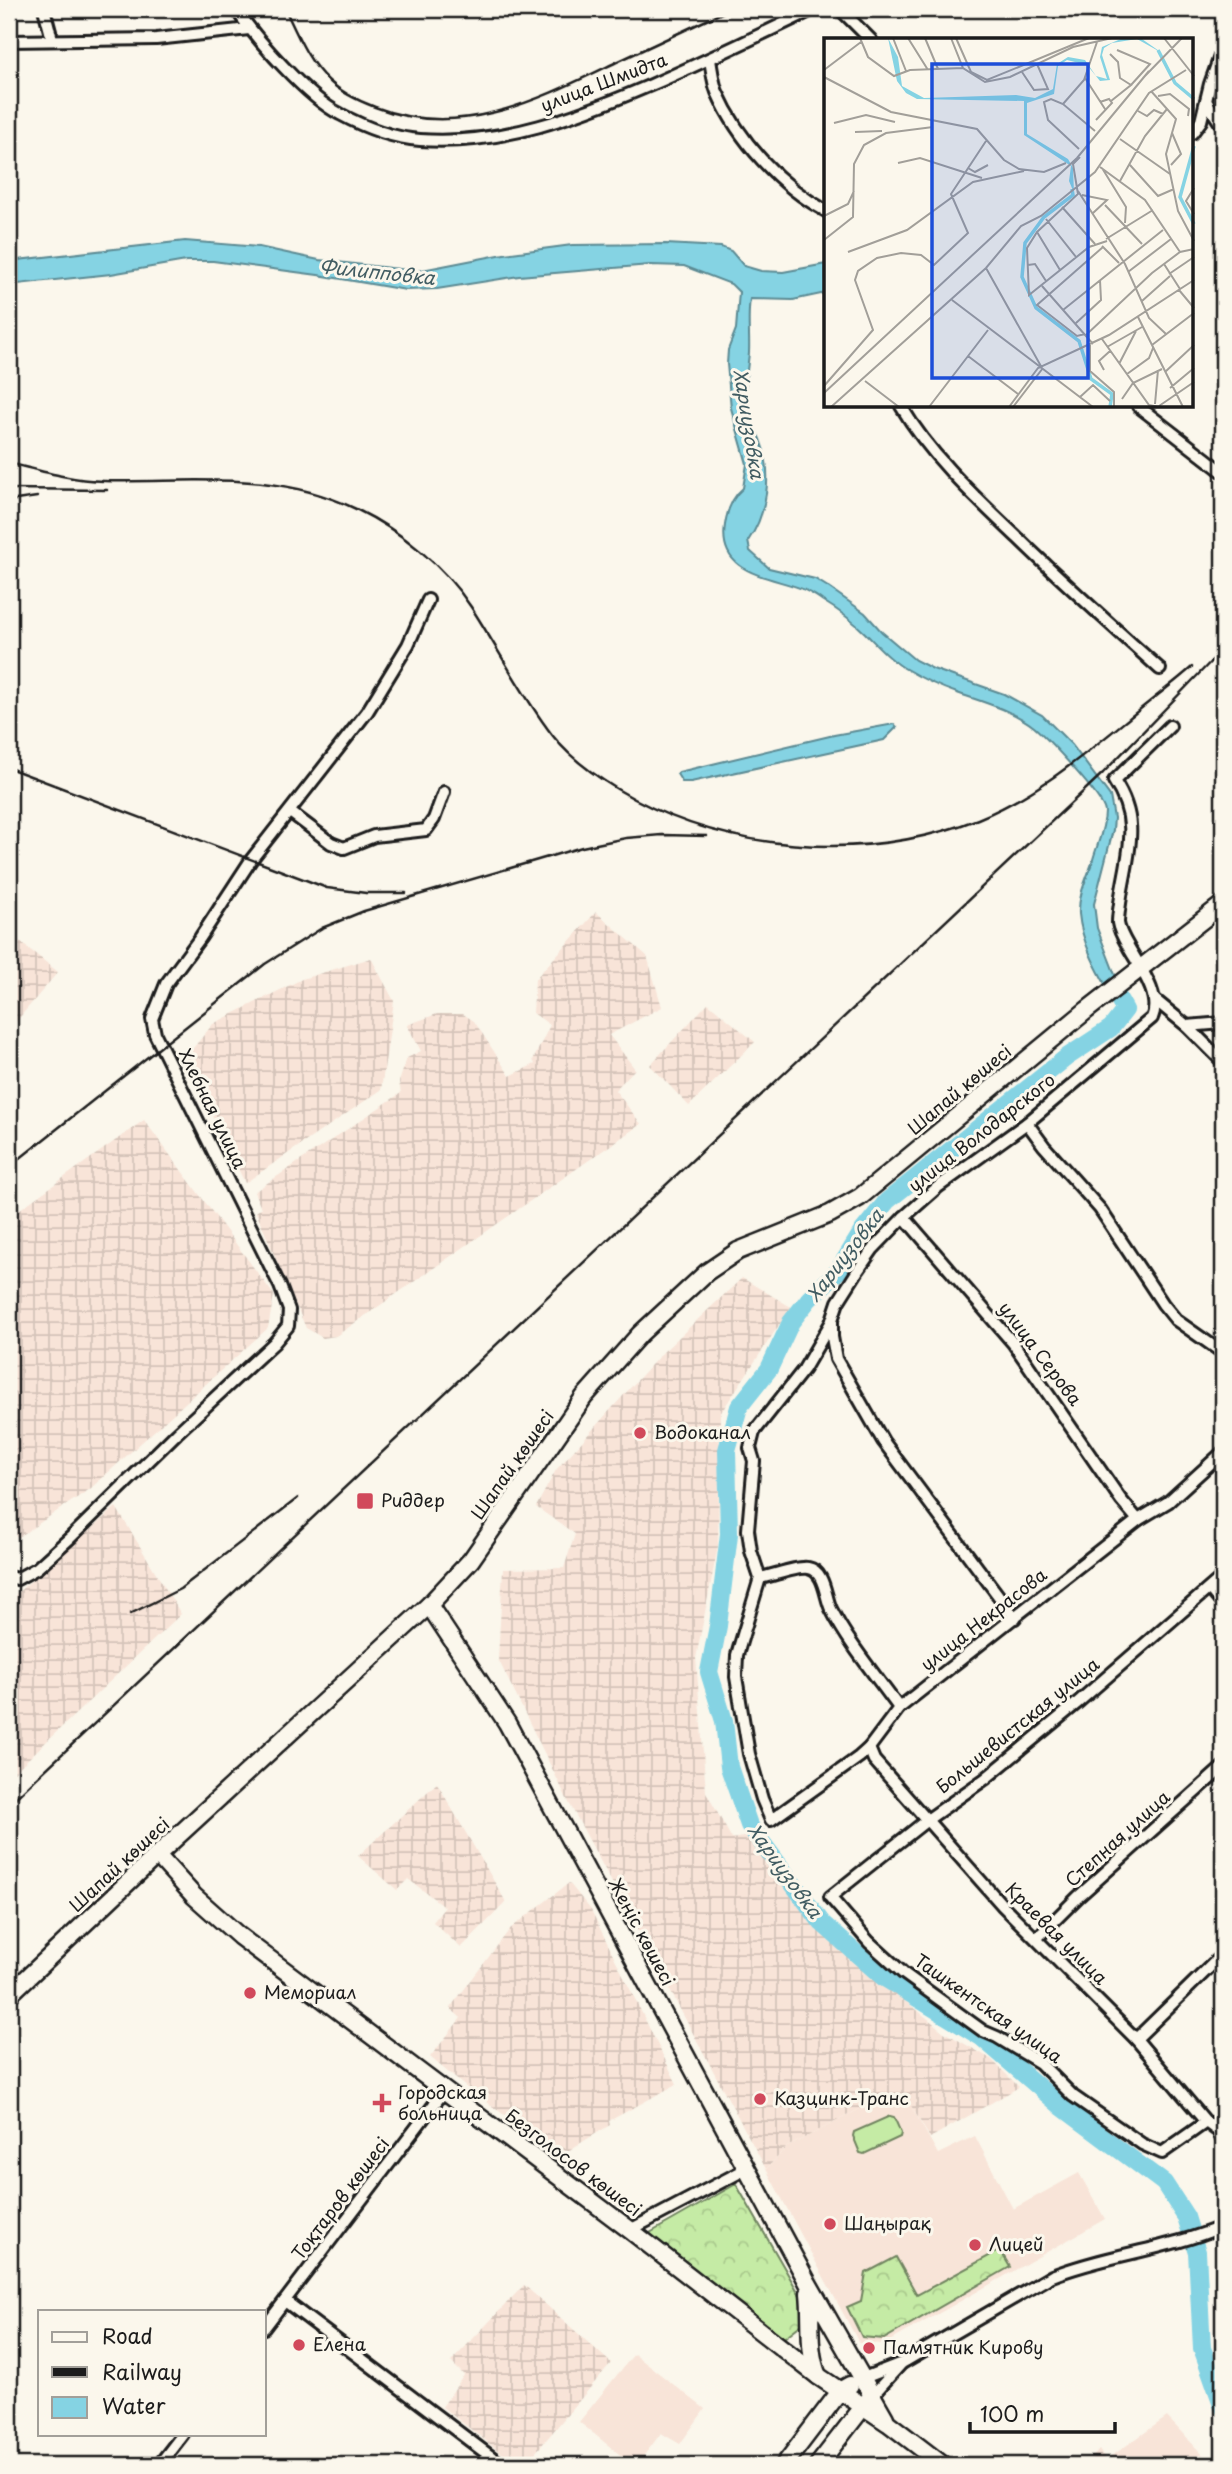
<svg xmlns="http://www.w3.org/2000/svg" width="1232" height="2474" font-family="'Playpen Sans',sans-serif">
<style>
.built{fill:#f8e4d8}
.industrial{fill:url(#industrial-grid)}
.green{fill:#c5eba5;stroke:#708460;stroke-width:2}
.forest{fill:url(#forest-crowns);stroke:#708460;stroke-width:2}
.water{fill:#85d3e3;stroke:#5b8a93;stroke-width:2}
.lines{fill:none;stroke-linecap:round;stroke-linejoin:round}
.river{stroke:#85d3e3;stroke-width:18}
.street-casing{stroke:#1c1c1c;stroke-width:16}
.secondary-casing{stroke:#1c1c1c;stroke-width:21}
.street{stroke:#fbf7ec;stroke-width:10}
.secondary{stroke:#fbf7ec;stroke-width:16}
.rail{stroke:#1c1c1c;stroke-width:2.5}
.poi-dot{fill:#d1495b;stroke:#fbf7ec;stroke-width:2.5}
.labels{text-anchor:middle;stroke-width:6;stroke-linejoin:round;paint-order:stroke}
.street-label{font-size:18px;fill:#1c1c1c;stroke:#fbf7ec}
.poi-label{font-size:18px;fill:#1c1c1c;stroke:#fbf7ec;text-anchor:start}
.water-label{font-size:19px;font-style:italic;fill:#415c62;stroke:#fbf7ec}
.inset-river{fill:none;stroke:#85d3e3;stroke-width:3.5}
.inset-road{fill:none;stroke:#a29f99;stroke-width:2}
.view{fill:#1d4ed8;fill-opacity:0.15;stroke:#1d4ed8;stroke-width:3.5}
.inset-edge{fill:none;stroke:#1c1c1c;stroke-width:3.5}
</style>
<defs>
<pattern id="industrial-grid" width="8" height="8" patternUnits="userSpaceOnUse" patternTransform="scale(1.75)"><rect width="8" height="8" fill="#f8e4d8"/><path d="M0 4h8M4 0v8" fill="none" stroke="#d4c3b9"/></pattern>
<pattern id="forest-crowns" width="20" height="18" patternUnits="userSpaceOnUse" patternTransform="scale(1.75)"><rect width="20" height="18" fill="#c5eba5"/><path d="M2 6a3 3 0 1 1 6 0M12 15a3 3 0 1 1 6 0" fill="none" stroke="#a9c98d"/></pattern>
</defs>
<rect width="100%" height="100%" fill="#fbf7ec"/>
<filter id="ink" filterUnits="userSpaceOnUse"><feTurbulence type="fractalNoise" baseFrequency=".0143" numOctaves="2"/><feDisplacementMap in="SourceGraphic" scale="14" xChannelSelector="R" yChannelSelector="G"/><feConvolveMatrix kernelMatrix="1 2 1 2 8 2 1 2 1" color-interpolation-filters="sRGB"/></filter>
<g filter="url(#ink)">
<g class="built">
<polygon points="879,2099 910,2104 938,2154 975,2136 1013,2209 1079,2173 1105,2219 885,2344 859,2343 766,2169 787,2147"/>
<polygon points="634,2354 705,2409 680,2444 661,2433 637,2465 633,2465 579,2422"/>
<polygon points="1167,2417 1204,2456 1196,2465 1086,2465 1099,2450 1106,2460"/>
</g>
<g class="industrial">
<polygon points="596,912 647,956 662,1007 609,1035 635,1069 615,1090 641,1124 336,1336 323,1338 306,1328 256,1212 261,1208 254,1192 401,1093 399,1082 407,1058 421,1051 407,1025 437,1014 463,1014 474,1021 510,1076 535,1064 533,1060 550,1025 533,1013 535,979"/>
<polygon points="9,933 58,972 9,1030"/>
<polygon points="371,958 394,1001 381,1090 245,1183 184,1059 213,1024 302,979"/>
<polygon points="708,1003 755,1042 689,1106 650,1065"/>
<polygon points="144,1120 274,1295 268,1328 90,1489 19,1537 9,1536 9,1318 15,1313 9,1303 9,1217"/>
<polygon points="742,1278 791,1307 720,1414 718,1546 696,1658 706,1792 732,1839 748,1836 813,1925 944,2032 991,2059 1019,2087 930,2138 910,2104 879,2099 787,2147 766,2169 567,1799 498,1659 503,1569 564,1568 575,1534 536,1507 556,1470 661,1354"/>
<polygon points="116,1507 181,1614 9,1777 9,1600"/>
<polygon points="437,1783 506,1902 461,1948 433,1922 445,1907 408,1879 397,1890 358,1856"/>
<polygon points="569,1883 591,1910 677,2084 609,2121 610,2125 558,2157 521,2127 468,2089 430,2057 461,2018 450,2008 510,1929"/>
<polygon points="524,2285 611,2363 525,2465 517,2465 442,2407 464,2375 451,2362"/>
</g>
<polygon class="green" points="890,2116 894,2117 901,2133 900,2137 864,2154 860,2153 853,2136 854,2132"/>
<g class="forest">
<polygon points="736,2184 812,2316 784,2338 648,2234"/>
<polygon points="1000,2250 1010,2267 884,2339 862,2337 847,2307 861,2301 866,2273 896,2257 917,2295"/>
</g>
<g class="water">
<path d="M185,241L259,247L319,260L417,271L504,254L572,245L666,244L721,247L731,251L744,266L761,271L783,272L826,264V293L793,300L750,299C747,319 750,334 749,353C747,372 744,389 747,407C749,420 757,430 761,442C773,473 767,514 748,541L750,551L769,568L815,579L828,587L865,613L882,632L915,660L933,669L1004,694L1042,715L1072,745L1110,796L1114,818L1113,830L1094,904L1097,928L1127,1006L1120,1011C1104,981 1082,948 1079,914C1078,896 1086,880 1092,863C1096,847 1105,829 1105,812C1104,798 1047,738 1034,727C1012,710 983,702 957,693C939,687 921,678 904,668C889,659 878,646 865,633C853,621 838,610 823,601C818,597 811,593 805,590C772,576 717,576 725,525C727,511 732,497 743,488L747,464L731,408L727,364L728,350L736,329L739,292L731,284L684,266L650,265L519,276L437,289L406,290L318,275L213,261H186L111,274L9,285V261Z"/>
<polygon points="894,724 897,727 884,740 691,782 682,782 677,774 679,772 834,735"/>
</g>
<g class="lines">
<polyline class="river" points="1112,987 1125,1010 1111,1028 1067,1057 887,1201 862,1232 838,1271 809,1299 791,1322 769,1369 739,1407 727,1450 729,1534 718,1626 709,1672 724,1721 729,1767 749,1825 822,1923 883,1977 981,2037 1062,2107 1164,2183 1186,2217 1197,2252 1202,2348 1223,2407"/>
<defs>
<g id="street">
<polyline points="44,9 52,39"/>
<path d="M236,9C256,39 308,98 340,114C364,127 393,138 420,140C501,146 578,116 651,85C706,61 760,35 814,9"/>
<polyline points="840,9 871,40"/>
<polyline points="9,41 156,39 249,29"/>
<path d="M710,60C712,70 713,82 717,92C738,140 780,186 826,211"/>
<polyline points="1206,101 1223,127"/>
<polyline points="1192,133 1201,121 1210,84 1223,48"/>
<path d="M901,406C931,457 975,497 1018,538C1064,583 1112,626 1160,669"/>
<polyline points="1138,406 1223,472"/>
<polyline points="290,812 331,843 344,848 374,836 426,830 434,819 444,792"/>
<polyline points="1154,999 1187,1026 1223,1062"/>
<polyline points="1187,1026 1223,1023"/>
<polyline points="1027,1123 1044,1146 1100,1209 1163,1304 1176,1320 1223,1353"/>
<polyline points="904,1217 1013,1343 1121,1500 1138,1520"/>
<polyline points="832,1321 804,1369 754,1432 750,1448 754,1461 748,1530 751,1551 760,1578 737,1655 736,1677 749,1754 762,1799 771,1820 859,1757 869,1748 899,1708 1138,1520 1168,1502 1223,1452"/>
<polyline points="9,1577 17,1579 37,1568 70,1538 177,1433 274,1343 288,1326 289,1310 280,1286 155,1034 152,1019 166,984 200,938 251,860 367,712 408,645 428,600"/>
<path d="M760,1578C772,1576 798,1566 808,1568C825,1571 825,1597 831,1609C849,1644 876,1676 899,1708"/>
<polyline points="1210,1589 1223,1605"/>
<path d="M1015,1618L883,1441L836,1359L832,1337V1320L838,1302L857,1272L873,1249L904,1217L938,1187L1027,1123L1152,1018C1162,996 1139,966 1129,948C1125,941 1119,931 1118,923C1118,914 1120,905 1121,896C1128,852 1141,821 1114,781L1170,726"/>
<polyline points="869,1748 874,1760 1002,1905 1136,2039 1206,2122 1218,2131 1223,2141"/>
<polyline points="1037,1938 1078,1897 1223,1767"/>
<polyline points="1136,2039 1223,1954"/>
<polyline points="1206,2122 1162,2153 1142,2144 1073,2096 1040,2063 997,2037 983,2031 903,1973 869,1942 830,1897 927,1820 985,1779 1076,1704 1223,1576"/>
<polyline points="630,2230 746,2169"/>
<polyline points="285,2301 502,2465"/>
<polyline points="264,2328 445,2090"/>
<path d="M861,2379L902,2363L1052,2276C1108,2254 1168,2250 1223,2226"/>
<polyline points="872,2396 900,2365"/>
<polyline points="159,2465 183,2434"/>
</g>
<g id="secondary">
<polyline points="429,1605 507,1723 808,2283 885,2418"/>
<polyline points="157,1855 194,1896 239,1936 630,2230 818,2376 888,2423 943,2465"/>
<polyline points="9,1995 157,1855 429,1605 471,1560 584,1397 640,1334 707,1272 738,1251 830,1214 860,1197 1087,1010 1223,904"/>
<path d="M809,2293C812,2320 807,2350 818,2376"/>
<polyline points="784,2465 841,2390 850,2385"/>
<polyline points="818,2465 870,2398"/>
</g>
</defs>
<use href="#street" class="street-casing"/>
<use href="#secondary" class="secondary-casing"/>
<use href="#street" class="street"/>
<use href="#secondary" class="secondary"/>
<g class="rail">
<path d="M285,9C297,34 308,62 329,81C342,93 359,101 375,107C462,141 542,98 619,61C656,44 693,26 730,9"/>
<path d="M9,463C40,471 71,480 104,481C193,483 272,469 356,509C401,531 444,566 471,607C499,650 522,696 553,736C570,758 594,775 617,789C721,852 864,864 978,819C1037,795 1084,755 1133,715C1152,699 1173,684 1192,667"/>
<polyline points="9,489 107,490"/>
<polyline points="9,501 37,497"/>
<polyline points="9,768 327,888 366,893 406,893"/>
<polyline points="9,1167 265,964 322,928 364,911 582,847 626,838 662,835 707,836"/>
<polyline points="130,1614 180,1589 298,1498"/>
<polyline points="9,1804 1103,773 1223,649"/>
</g>
</g>
</g>
<g class="poi-dot">
<circle cx="640" cy="1433" r="7"/>
<rect x="356" y="1492" width="18" height="18" rx="3.5"/>
<circle cx="250" cy="1993" r="7"/>
<circle cx="760" cy="2099" r="7"/>
<path d="M378.5 2092.5h7v7h7v7h-7v7h-7v-7h-7v-7h7z"/>
<circle cx="830" cy="2224" r="7"/>
<circle cx="975" cy="2245" r="7"/>
<circle cx="299" cy="2345" r="7"/>
<circle cx="869" cy="2348" r="7"/>
</g>
<g class="labels">
<g class="street-label">
<text transform="translate(604 83) rotate(-21)" y="6">улица Шмидта</text>
<text transform="translate(960 1090) rotate(-40)" y="6">Шапай көшесі</text>
<text transform="translate(212 1109) rotate(64)" y="6">Хлебная улица</text>
<text transform="translate(982 1133) rotate(-38)" y="6">улица Володарского</text>
<text transform="translate(1040 1354) rotate(53)" y="6">улица Серова</text>
<text transform="translate(513 1465) rotate(-55)" y="6">Шапай көшесі</text>
<text transform="translate(984 1620) rotate(-38)" y="6">улица Некрасова</text>
<text transform="translate(1018 1726) rotate(-39)" y="6">Большевистская улица</text>
<text transform="translate(1118 1839) rotate(-42)" y="6">Степная улица</text>
<text transform="translate(120 1865) rotate(-43)" y="6">Шапай көшесі</text>
<text transform="translate(641 1932) rotate(62)" y="6">Жеңіс көшесі</text>
<text transform="translate(1056 1934) rotate(45)" y="6">Краевая улица</text>
<text transform="translate(988 2009) rotate(35)" y="6">Ташкентская улица</text>
<text transform="translate(573 2163) rotate(37)" y="6">Безголосов көшесі</text>
<text transform="translate(341 2199) rotate(-53)" y="6">Тоқтаров көшесі</text>
</g>
<g class="poi-label">
<text x="654" y="1439">Водоканал</text>
<text x="381" y="1507">Риддер</text>
<text x="264" y="1999">Мемориал</text>
<text x="398" y="2099">Городская<tspan x="398" dy="21">больница</tspan></text>
<text x="774" y="2105">Казцинк-Транс</text>
<text x="844" y="2230">Шаңырақ</text>
<text x="989" y="2251">Лицей</text>
<text x="313" y="2351">Елена</text>
<text x="883" y="2354">Памятник Кирову</text>
</g>
<g class="water-label">
<text transform="translate(377 272) rotate(6)" y="7">Филипповка</text>
<text transform="translate(749 424) rotate(81)" y="7">Хариузовка</text>
<text transform="translate(845 1255) rotate(-52)" y="7">Хариузовка</text>
<text transform="translate(785 1871) rotate(54)" y="7">Хариузовка</text>
</g>
</g>
<g transform="translate(824 38)">
<rect width="369" height="369" fill="#fbf7ec"/>
<path d="M64,0L74,19L78,48L100,60L192,57L211,60L229,51L233,26L244,19L261,22L272,38L283,41L276,19L278,9L299,0H315L318,1L338,15L313,1L288,5L280,10L278,17L286,42L276,43L263,27L243,22L234,28L230,56L203,65V96L244,121L249,130L250,155L245,143L247,128L200,97V63L93,61L82,55L73,43Z" fill="#85d3e3"/>
<path class="inset-river" d="M334,12L351,45L370,61M370,108L356,159L370,186M248,151L249,157L220,179L201,205L198,239L212,270L255,303L267,341L288,356L286,369"/>
<path class="inset-road" d="M36,0L44,19L70,38L86,32L139,30M69,0L82,33M84,0L104,32M101,0L114,31M127,0L139,30L161,44L186,39L249,9L288,0M132,0L147,34L163,42L265,0M340,0L370,38M293,12L326,26L307,47M286,16L294,24L296,40L307,47L287,63M0,32L37,4M198,34L210,52L224,51L213,26M0,39L67,74L153,91L180,122L195,131L220,134L242,125M261,40L281,71M319,40L358,0M327,53L352,81L342,116L354,173L370,203M334,58L346,56L365,71L364,78M239,66L260,42L273,4M314,73L323,78L330,72L339,76M272,82L288,65L285,61L276,64M10,85L42,77L71,84M31,94L58,93M296,101L346,136M255,111L224,82L220,64L227,61L239,66L271,93M74,125L96,120L158,140M306,127L334,158L350,151M347,127L357,116L348,95M276,129L321,162L356,214M144,130L151,134L164,127M278,130L302,169L301,185M296,143L321,98L343,71M370,150L362,163L370,176M254,153L301,226L325,280L342,296M258,157L283,162L269,175M281,167L318,206M238,169L271,206M0,178L24,166L30,153M222,181L252,219M213,194L203,210L205,257L265,209L283,203M282,201L329,172M0,202L29,179L30,126L40,107L62,95L109,89M278,208L295,225M24,214L83,192L149,144L200,133M340,226L356,251M204,227L211,226L222,243M162,230L218,330M236,232L213,194L254,156L249,126L256,119M304,234L347,201M345,236L370,219M218,248L269,306M355,252L370,270M128,262L269,369M318,263L346,238M239,272L339,192M314,279L359,369M252,285L277,262L276,242M261,296L253,298L213,267L279,209M262,297L328,235L356,214L370,211M278,301L325,367L335,369M266,307V333L290,354V369M328,307L370,275M283,309L318,289M144,318L194,356M295,326L312,293M280,332L275,323L286,313M341,334L370,307M303,336L325,320L329,310M41,343L75,369M0,348L49,292L31,242L34,233L53,220L77,215L97,217L110,227L144,195L127,156L162,103M346,350L370,330M0,355L253,120L325,33M256,359L269,347L286,363M298,361L309,345L338,331M331,366L334,332M335,368L370,344M7,369L162,230L197,188L217,178L271,134L325,55L362,32M105,369L164,292M185,369L214,330L285,297L370,242M189,369L219,330"/>
<path class="view" d="M108,26H264V340H108Z"/>
<rect width="369" height="369" class="inset-edge"/>
</g>
<rect width="1232" height="2474" fill="none" stroke="#fbf7ec" stroke-width="35"/>
<rect x="18" y="18" width="1197" height="2439" fill="none" stroke="#1c1c1c" stroke-width="2.5" filter="url(#ink)"/>
<rect x="38" y="2310" width="228" height="126" fill="#fbf7ec" stroke="#a29f99" stroke-width="2"/>
<rect x="52" y="2332" width="35" height="10" fill="#fbf7ec" stroke="#a29f99" stroke-width="2"/>
<text x="102" y="2344" font-size="21" fill="#1c1c1c">Road</text>
<rect x="52" y="2367" width="35" height="10" fill="#1c1c1c" stroke="#a29f99" stroke-width="2"/>
<text x="102" y="2380" font-size="21" fill="#1c1c1c">Railway</text>
<rect x="52" y="2397" width="35" height="21" fill="#85d3e3" stroke="#a29f99" stroke-width="2"/>
<text x="102" y="2414" font-size="21" fill="#1c1c1c">Water</text>
<path d="M970 2422v10h145v-10" fill="none" stroke="#1c1c1c" stroke-width="3.5"/>
<text x="980" y="2422" font-size="21" fill="#1c1c1c" stroke="#fbf7ec" stroke-width="5" paint-order="stroke">100 m</text>
</svg>
